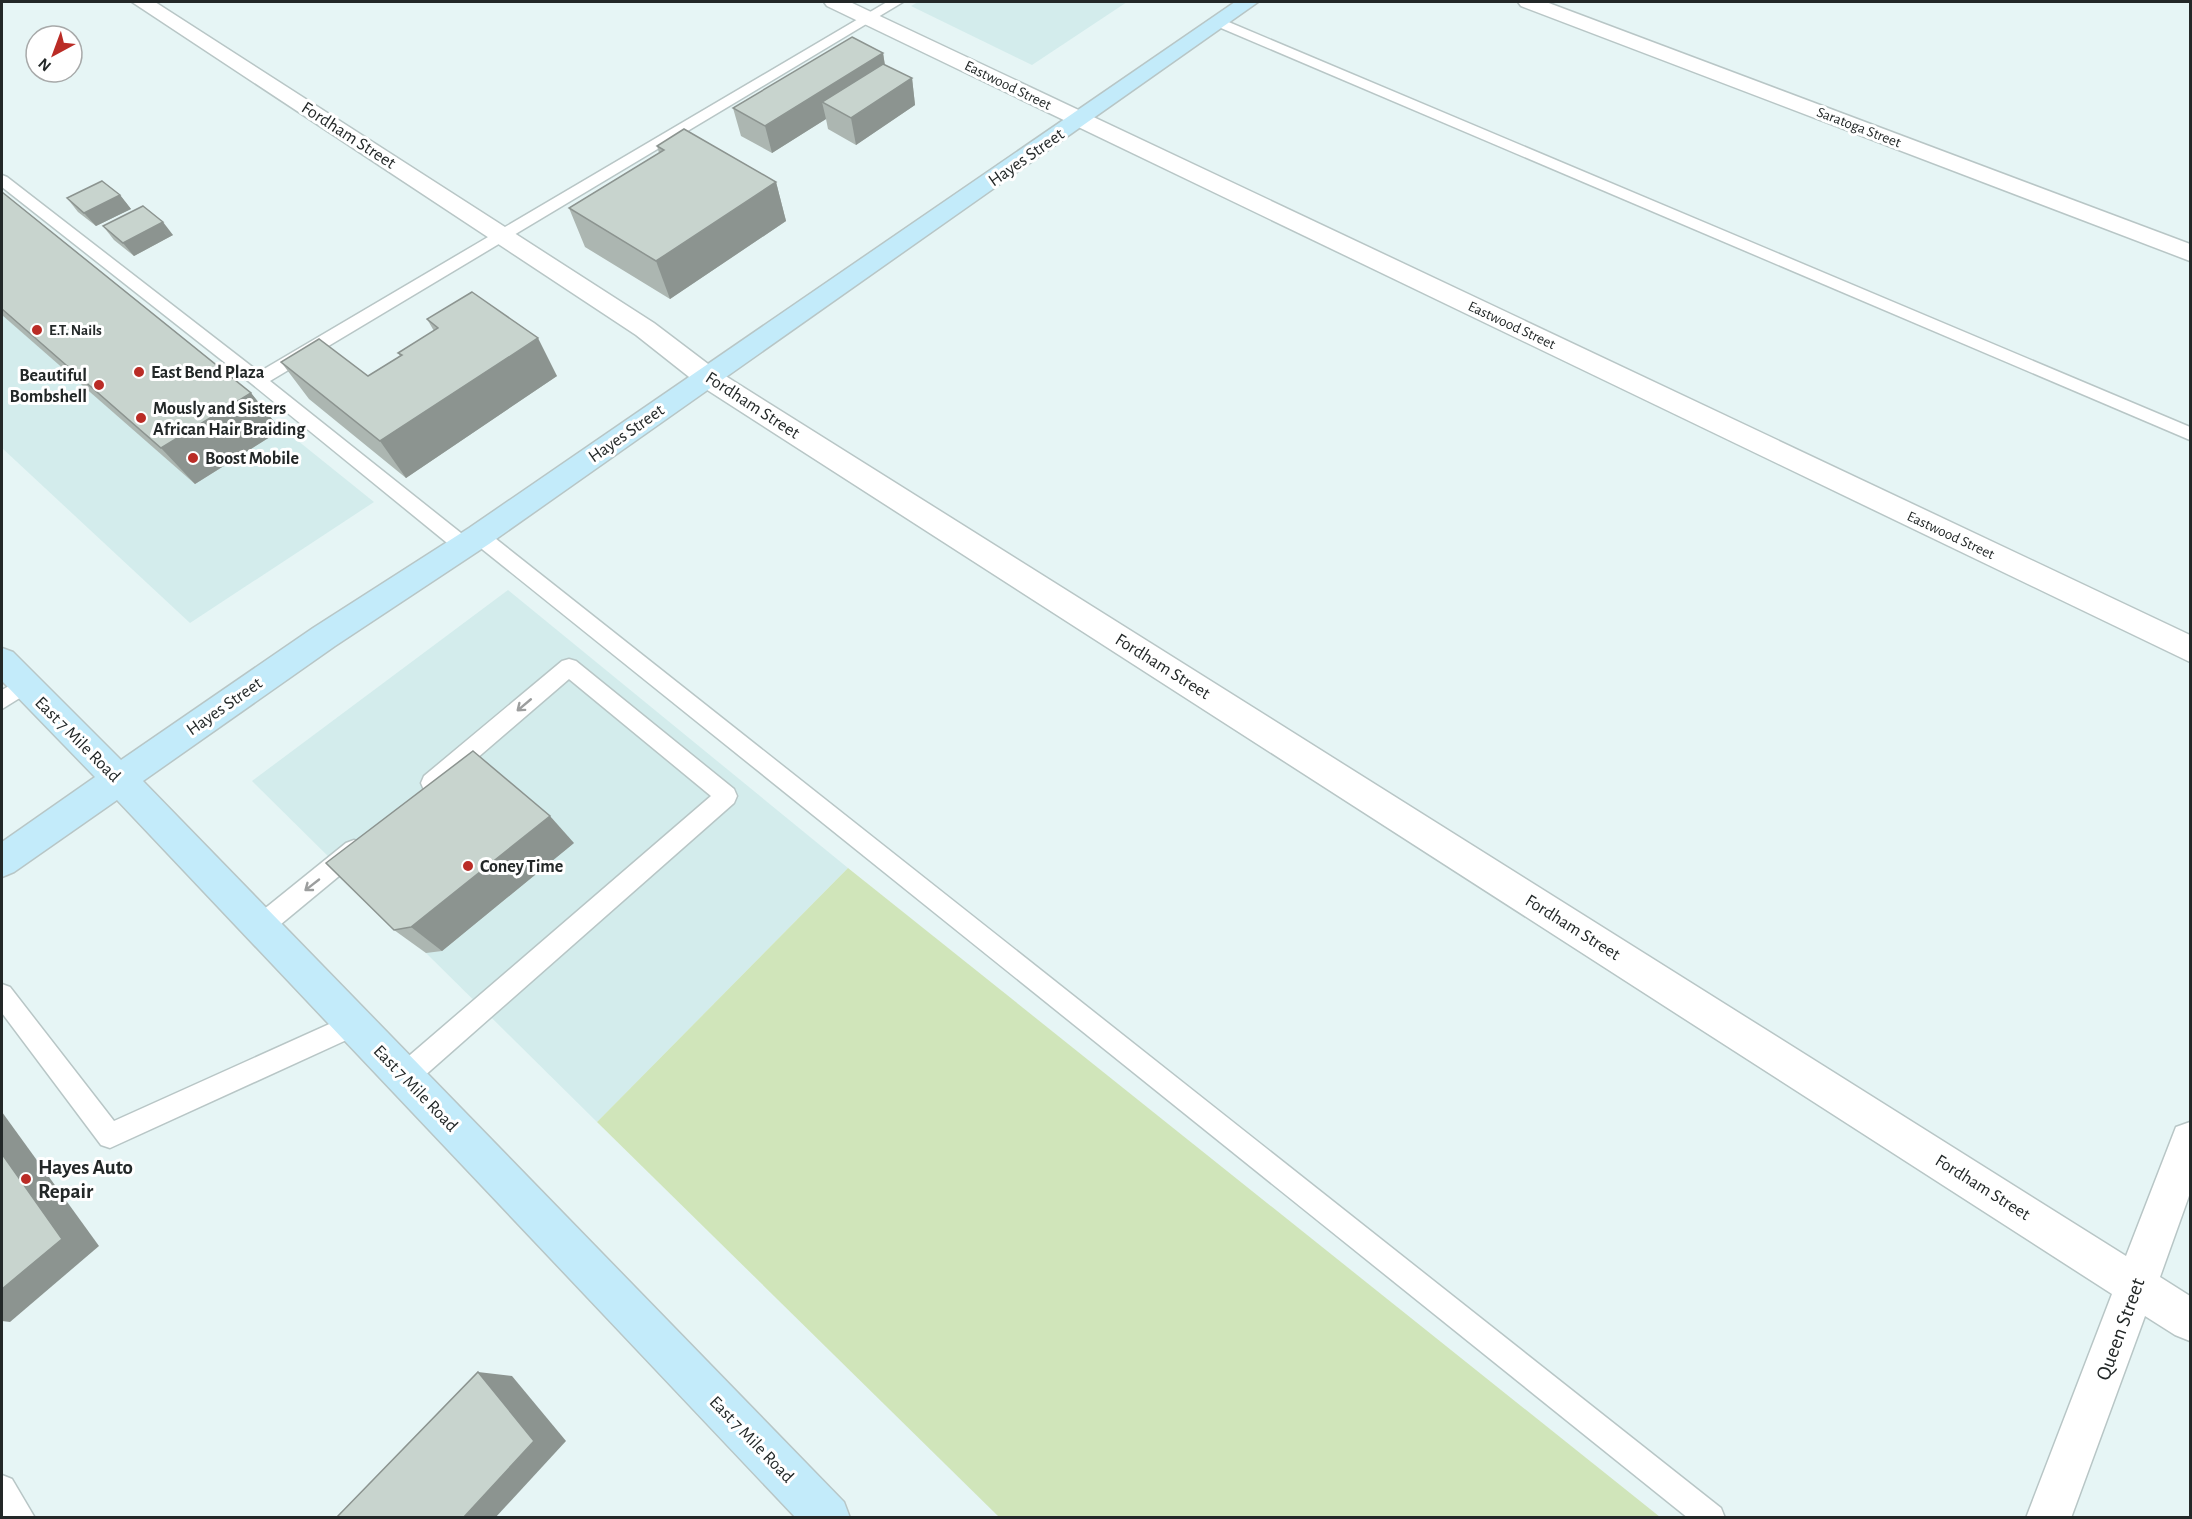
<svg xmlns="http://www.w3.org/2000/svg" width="2192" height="1519" font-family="'Alegreya Sans',sans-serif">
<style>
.built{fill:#d3ecec}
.green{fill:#d0e5ba}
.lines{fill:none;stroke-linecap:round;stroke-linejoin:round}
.lane-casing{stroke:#b8c6c6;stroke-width:3}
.street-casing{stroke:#b8c6c6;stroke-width:3}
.secondary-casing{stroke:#b8c6c6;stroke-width:3}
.lane{fill:#fff;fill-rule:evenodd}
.street{fill:#fff;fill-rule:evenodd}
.secondary{fill:#c3ebfa;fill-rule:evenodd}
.wall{fill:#acb6b1}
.shaded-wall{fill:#8c9490}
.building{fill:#c8d4ce;stroke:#8c9490;stroke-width:1.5}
.oneway{stroke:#9c9e9e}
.poi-dot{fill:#ba2c26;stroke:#fff;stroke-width:2}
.labels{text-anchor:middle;stroke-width:6;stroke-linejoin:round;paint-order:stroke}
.far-street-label{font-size:15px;fill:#232828;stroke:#fff}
.far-poi-label{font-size:15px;font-weight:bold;fill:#232828;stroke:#fff;text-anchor:start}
.street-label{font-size:18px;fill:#232828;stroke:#fff}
.poi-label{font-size:18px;font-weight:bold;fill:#232828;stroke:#fff;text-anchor:start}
.near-poi-label{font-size:21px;font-weight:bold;fill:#232828;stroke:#fff;text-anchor:start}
.near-street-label{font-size:21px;fill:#232828;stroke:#fff}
</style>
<rect width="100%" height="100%" fill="#e6f5f5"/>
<g class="built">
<polygon points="918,2 1127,2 1032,65 911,6"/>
<polygon points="2,203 374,502 190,623 2,448"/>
<polygon points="508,590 848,868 597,1122 252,781"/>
</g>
<polygon class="green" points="848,868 1660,1517 999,1517 597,1122"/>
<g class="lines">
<defs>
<g id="lane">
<polygon points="887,2 903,2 270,381 471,541 473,546 471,551 464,553 457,551 252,384 2,187 2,175 7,177 259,372"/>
<polygon points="1219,18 2190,427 2190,440 1214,25 1212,22"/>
<polygon points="479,529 486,531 1721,1508 1725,1518 1688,1518 472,541 470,536 472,531"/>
<polygon points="569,659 576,661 734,789 737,796 734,803 414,1085 405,1088 396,1085 393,1076 396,1067 711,796 569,679 440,790 432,792 424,790 421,783 424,776 562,661"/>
<polygon points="24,677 31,679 34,685 31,691 2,709 2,690"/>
<polygon points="354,840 362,843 365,850 362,857 269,934 261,937 253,934 250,926 253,918 346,843"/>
<polygon points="2,984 10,987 114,1121 356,1012 364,1016 368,1024 364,1032 110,1148 101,1145 2,1013"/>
<polygon points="2,1475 12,1479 35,1518 4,1518 2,1514"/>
</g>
<g id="street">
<polygon points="132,2 155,2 654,323 716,370 2126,1256 2176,1127 2190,1122 2190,1193 2160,1277 2190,1296 2190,1341 2175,1335 2145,1316 2071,1518 2026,1518 2112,1294 698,384 636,335"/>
<polygon points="824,2 850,2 2190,635 2190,662 827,6"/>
<polygon points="1518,2 1546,2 2190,244 2190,261 1521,6"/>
</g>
<polygon id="secondary" points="1235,2 1258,2 489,544 335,646 143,781 844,1502 850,1518 796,1518 117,800 14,872 2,877 2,842 95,777 2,681 2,648 13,652 121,760 313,628 469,528"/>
</defs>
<use href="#lane" class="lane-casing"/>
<use href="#street" class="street-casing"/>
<use href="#secondary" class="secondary-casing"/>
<use href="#lane" class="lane"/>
<use href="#street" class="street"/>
<use href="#secondary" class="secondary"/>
</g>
<g class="wall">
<polygon points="883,53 885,65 912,78 915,105 856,145 828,129 826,119 772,153 741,136 733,108"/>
<polygon points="657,146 776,182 786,221 670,299 585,247 569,208 659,153"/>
<polygon points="2,192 251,393 281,430 195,484 2,315"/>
<polygon points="120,195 131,209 96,226 78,212 67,198"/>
<polygon points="103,226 173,235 134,256 114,240"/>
<polygon points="427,319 557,376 406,478 309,399 281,362 368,376 400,356 398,353 434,331"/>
<polygon points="574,843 442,951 426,953 394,930"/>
</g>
<g class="shaded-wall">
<polygon points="883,53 887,80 822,102 826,119 772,153 765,126"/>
<polygon points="912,78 915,105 856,145 851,118"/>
<polygon points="776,182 786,221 670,299 656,261"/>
<polygon points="120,195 131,209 96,226 84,213"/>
<polygon points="163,222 173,235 134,256 123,243"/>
<polygon points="538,338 557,376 406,478 380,441"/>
<polygon points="251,393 281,430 195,484 161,448"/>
<polygon points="550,816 574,843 442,951 411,927"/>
<polygon points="2,1112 99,1246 10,1322 2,1321"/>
<polygon points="478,1372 512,1376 566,1441 495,1518 463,1518"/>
</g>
<g class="building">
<polygon points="852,37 883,53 765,126 733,108"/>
<polygon points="883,64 912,78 851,118 822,102"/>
<polygon points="684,129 776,182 656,261 569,208 664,150 657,146"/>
<polygon points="102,181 120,195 84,213 67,198"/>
<polygon points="2,192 251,393 161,448 2,309"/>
<polygon points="143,206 163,222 123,243 103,226"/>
<polygon points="472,292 538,338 380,441 281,362 319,339 368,376 402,355 398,353 438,328 427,319"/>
<polygon points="473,751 550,816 411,927 394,930 326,863"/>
<polygon points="2,1154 62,1239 2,1289"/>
<polygon points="478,1372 534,1441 463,1518 336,1518"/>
</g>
<defs><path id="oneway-shaft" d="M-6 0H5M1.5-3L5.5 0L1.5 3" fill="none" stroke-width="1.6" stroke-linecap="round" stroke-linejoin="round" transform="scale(1.5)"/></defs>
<g class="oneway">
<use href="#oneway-shaft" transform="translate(524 705) rotate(140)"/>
<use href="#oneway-shaft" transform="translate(312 885) rotate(142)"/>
</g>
<g class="poi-dot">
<circle cx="37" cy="330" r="6"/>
<circle cx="139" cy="372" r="6"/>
<circle cx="99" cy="385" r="6"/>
<circle cx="141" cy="418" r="6"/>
<circle cx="193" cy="458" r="6"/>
<circle cx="468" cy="866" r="6"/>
<circle cx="26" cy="1179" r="6"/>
</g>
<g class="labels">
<g class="far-street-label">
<text transform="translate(1008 85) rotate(26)" y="5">Eastwood Street</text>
<text transform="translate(1859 127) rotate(21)" y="5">Saratoga Street</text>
<text transform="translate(1512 325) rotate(25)" y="5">Eastwood Street</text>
<text transform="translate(1951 535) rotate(25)" y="5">Eastwood Street</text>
</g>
<g class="far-poi-label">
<text x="49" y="335">E.T. Nails</text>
</g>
<g class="street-label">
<text transform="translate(349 135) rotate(33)" y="6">Fordham Street</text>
<text transform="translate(1026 157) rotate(-35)" y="6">Hayes Street</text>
<text transform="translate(753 405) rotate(33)" y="6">Fordham Street</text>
<text transform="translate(626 433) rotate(-35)" y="6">Hayes Street</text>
<text transform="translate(1163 666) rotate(32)" y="6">Fordham Street</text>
<text transform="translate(224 706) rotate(-35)" y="6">Hayes Street</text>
<text transform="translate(78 739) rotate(45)" y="6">East 7 Mile Road</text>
<text transform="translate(1573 927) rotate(32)" y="6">Fordham Street</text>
<text transform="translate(416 1088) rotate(46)" y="6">East 7 Mile Road</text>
<text transform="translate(1983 1187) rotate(32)" y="6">Fordham Street</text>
<text transform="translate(752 1439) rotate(46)" y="6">East 7 Mile Road</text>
</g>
<g class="poi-label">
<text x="151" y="378">East Bend Plaza</text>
<text x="87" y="381" text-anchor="end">Beautiful<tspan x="87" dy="21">Bombshell</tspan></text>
<text x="153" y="414">Mously and Sisters<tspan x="153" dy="21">African Hair Braiding</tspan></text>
<text x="205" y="464">Boost Mobile</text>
<text x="480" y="872">Coney Time</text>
</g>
<g class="near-poi-label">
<text x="38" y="1174">Hayes Auto<tspan x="38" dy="24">Repair</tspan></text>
</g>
<g class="near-street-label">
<text transform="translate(2120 1329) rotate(-70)" y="7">Queen Street</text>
</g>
</g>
<rect width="2192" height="1519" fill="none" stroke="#232828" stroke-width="6"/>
<g transform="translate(54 54) rotate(221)"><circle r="28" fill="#ffffff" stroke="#a7a9a9" stroke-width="1.5"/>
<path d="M0-4.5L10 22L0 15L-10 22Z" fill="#ba2c26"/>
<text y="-9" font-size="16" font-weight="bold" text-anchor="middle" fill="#232828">N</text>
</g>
</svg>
